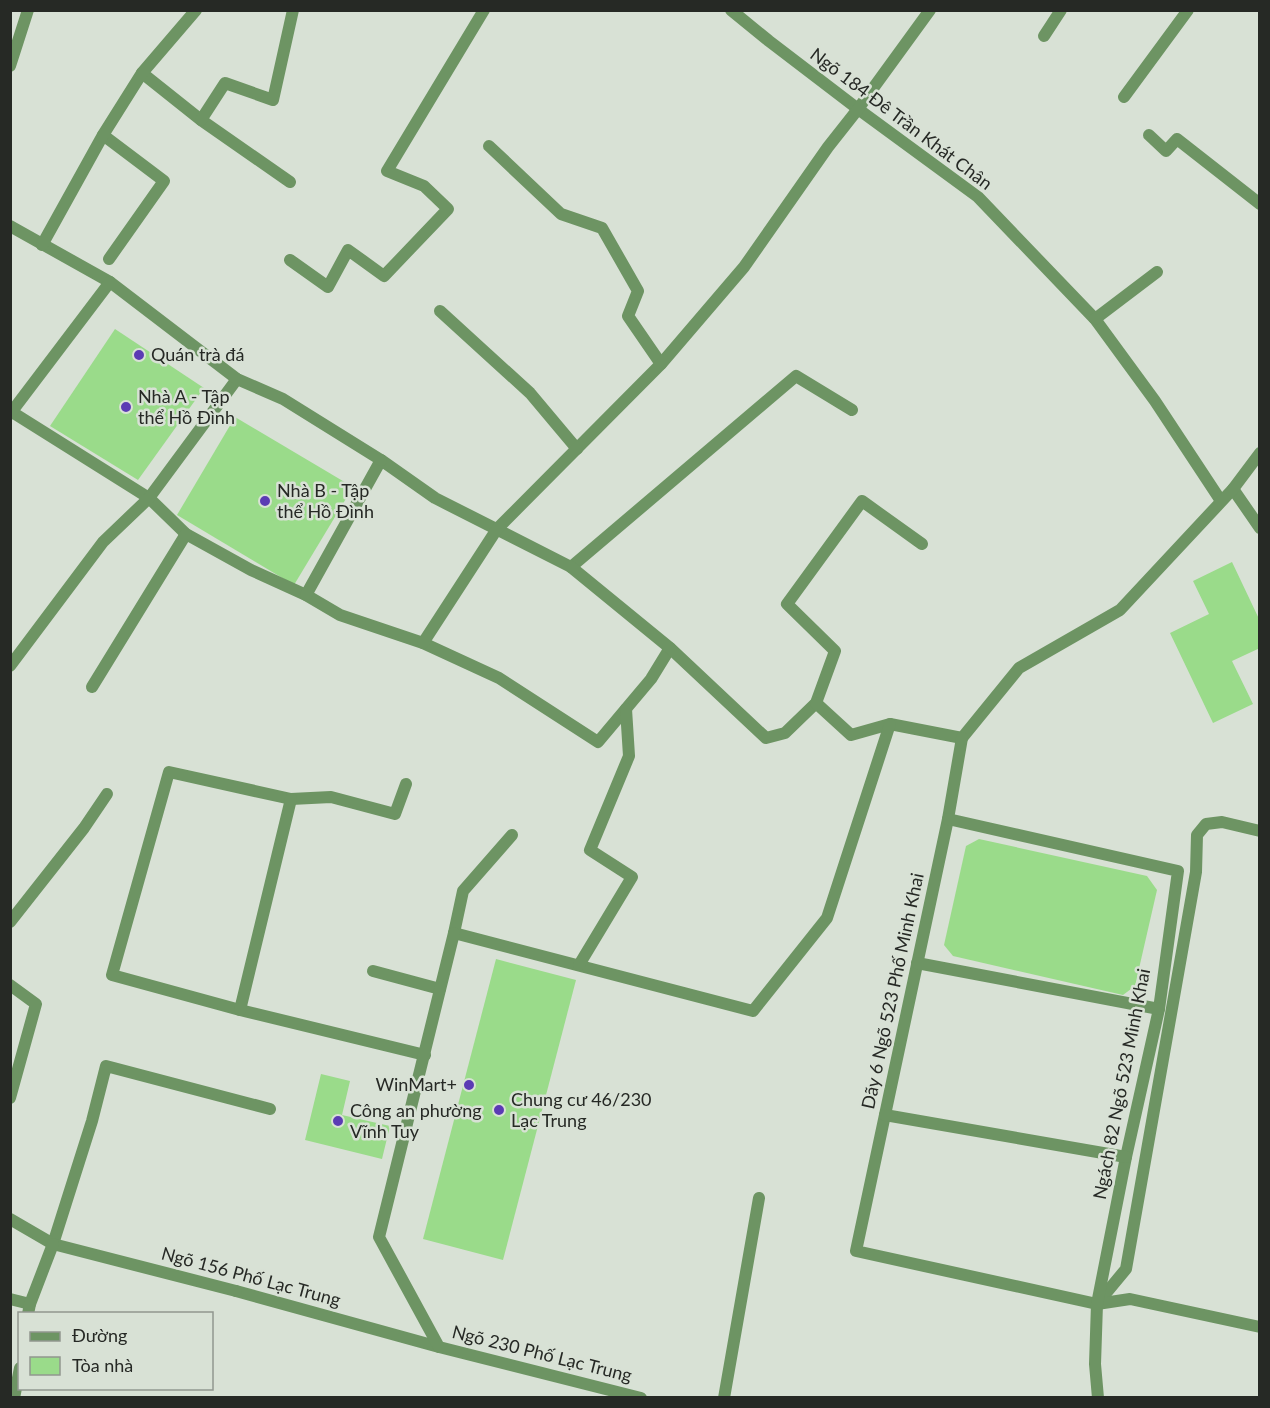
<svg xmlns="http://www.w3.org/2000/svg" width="1270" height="1408" font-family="Lato,sans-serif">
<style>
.building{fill:#9adb8a}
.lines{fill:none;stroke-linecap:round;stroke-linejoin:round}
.service{stroke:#6d9463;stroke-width:12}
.minor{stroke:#6d9463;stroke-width:12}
.poi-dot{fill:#5b3bb4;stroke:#d8e1d5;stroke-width:2}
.labels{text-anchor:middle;stroke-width:5;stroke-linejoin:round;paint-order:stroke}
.street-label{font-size:18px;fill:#262925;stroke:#d8e1d5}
.poi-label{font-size:18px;fill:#262925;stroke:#d8e1d5;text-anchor:start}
</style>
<rect width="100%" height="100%" fill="#d8e1d5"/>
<g class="building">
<polygon points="115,329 204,388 138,480 50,426"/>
<polygon points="235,417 353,487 294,585 177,515"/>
<polygon points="1232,562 1260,621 1260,648 1232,661 1253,704 1213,723 1170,633 1209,614 1193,581"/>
<polygon points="979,839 1147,876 1157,890 1135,986 1123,995 953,956 944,945 966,846"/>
<polygon points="496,959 576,980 503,1260 423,1239"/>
<polygon points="321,1074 350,1081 342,1115 390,1126 382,1159 305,1140"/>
</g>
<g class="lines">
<g class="service">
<polyline points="731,10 769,41 858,109 978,197 1095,319 1155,401 1221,501"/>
<polyline points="1044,36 1061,10"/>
<polyline points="10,66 28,10"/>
<polyline points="142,73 201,120 290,182"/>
<polyline points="1124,97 1188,10"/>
<polyline points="201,120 225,83 273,100 293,10"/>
<polyline points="103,135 164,181 109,259"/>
<polyline points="1149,135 1166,151 1177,139 1260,204"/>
<polyline points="489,146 561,214 602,228 638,291 628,316 661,364"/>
<polyline points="10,226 110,282"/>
<polyline points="42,245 103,135 142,73 196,10"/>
<polyline points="290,260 328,287 348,250 384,276 448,209 424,186 387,171 484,10"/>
<polyline points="440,311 530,393 577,449"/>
<polyline points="1095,319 1157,272"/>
<polyline points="12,412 149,498 186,534 251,570 306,595 340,615 423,643 499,678 598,742 651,679 670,648"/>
<polyline points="1233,489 1260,528"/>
<polyline points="571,567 796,376 852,410"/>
<polyline points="306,595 381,460 435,498 571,567 670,648 766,738 785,733 816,703 835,651 787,604 862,501 922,544"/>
<polyline points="423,643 497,529 661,364 744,267 828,147 858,109 930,10"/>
<polyline points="10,666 103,542 149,498 237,379"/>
<polyline points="92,687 186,534"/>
<polyline points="816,703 851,735 890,724 962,738 1019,668 1120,610 1233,489 1260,453"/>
<polyline points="406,784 395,814 331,797 291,799 169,772 112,975 240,1010 425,1055"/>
<polyline points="512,835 463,891 454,933 753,1011 827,918 890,724"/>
<polyline points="10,922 84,828 107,794"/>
<polyline points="579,965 632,877 590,850 629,756 626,709"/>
<polyline points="373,971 440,989"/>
<polyline points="10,985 36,1004 10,1098"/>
<polyline points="240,1010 291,799"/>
<polyline points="53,1244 92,1121 106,1066 270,1109"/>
<polyline points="236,1291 439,1347"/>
<polyline points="10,1299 30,1304"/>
<polyline points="1097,1304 1126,1269 1196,872 1197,835 1206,824 1222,822 1260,831"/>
<polyline points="1097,1304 1130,1299 1260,1327"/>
</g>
<g class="minor">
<polyline points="10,414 110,282 237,379 283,399 381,460"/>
<polyline points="962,738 948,819 856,1251 1097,1304"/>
<polyline points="948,819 1178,871 1159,1009 1126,1157 1097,1304 1095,1364 1098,1398"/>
<polyline points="454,933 379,1237 439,1347 641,1398"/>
<polyline points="917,963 1159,1009"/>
<polyline points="885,1115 1126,1157"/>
<polyline points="10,1219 53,1244 236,1291"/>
<polyline points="28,1314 30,1304 53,1244"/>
<polyline points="14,1398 20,1368"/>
<polyline points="724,1398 759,1198"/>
</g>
</g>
<g class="poi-dot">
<circle cx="139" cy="355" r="6"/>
<circle cx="126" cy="407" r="6"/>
<circle cx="265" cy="501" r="6"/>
<circle cx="469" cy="1085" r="6"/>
<circle cx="499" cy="1110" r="6"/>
<circle cx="338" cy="1121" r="6"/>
</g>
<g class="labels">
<g class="street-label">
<text transform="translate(901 119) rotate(37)" y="6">Ngõ 184 Đê Trần Khát Chân</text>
<text transform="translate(893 991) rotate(-78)" y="6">Dãy 6 Ngõ 523 Phố Minh Khai</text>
<text transform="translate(1122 1084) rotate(-79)" y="6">Ngách 82 Ngõ 523 Minh Khai</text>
<text transform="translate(251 1277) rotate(15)" y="6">Ngõ 156 Phố Lạc Trung</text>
<text transform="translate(542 1354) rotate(14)" y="6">Ngõ 230 Phố Lạc Trung</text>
</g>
<g class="poi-label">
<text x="151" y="361">Quán trà đá</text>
<text x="138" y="403">Nhà A - Tập<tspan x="138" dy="21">thể Hồ Đình</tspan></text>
<text x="277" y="497">Nhà B - Tập<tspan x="277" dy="21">thể Hồ Đình</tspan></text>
<text x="457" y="1091" text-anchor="end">WinMart+</text>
<text x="511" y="1106">Chung cư 46/230<tspan x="511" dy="21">Lạc Trung</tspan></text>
<text x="350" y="1117">Công an phường<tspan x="350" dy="21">Vĩnh Tuy</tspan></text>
</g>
</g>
<rect width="1270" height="1408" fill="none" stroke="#262925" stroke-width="24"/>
<rect x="18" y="1312" width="195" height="78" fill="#d8e1d5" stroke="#91978f" stroke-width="1.5"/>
<rect x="30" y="1332" width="30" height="9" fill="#6d9463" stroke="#91978f" stroke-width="1.5"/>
<text x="72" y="1342" font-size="18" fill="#262925">Đường</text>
<rect x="30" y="1357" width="30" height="18" fill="#9adb8a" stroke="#91978f" stroke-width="1.5"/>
<text x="72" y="1372" font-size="18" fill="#262925">Tòa nhà</text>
</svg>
